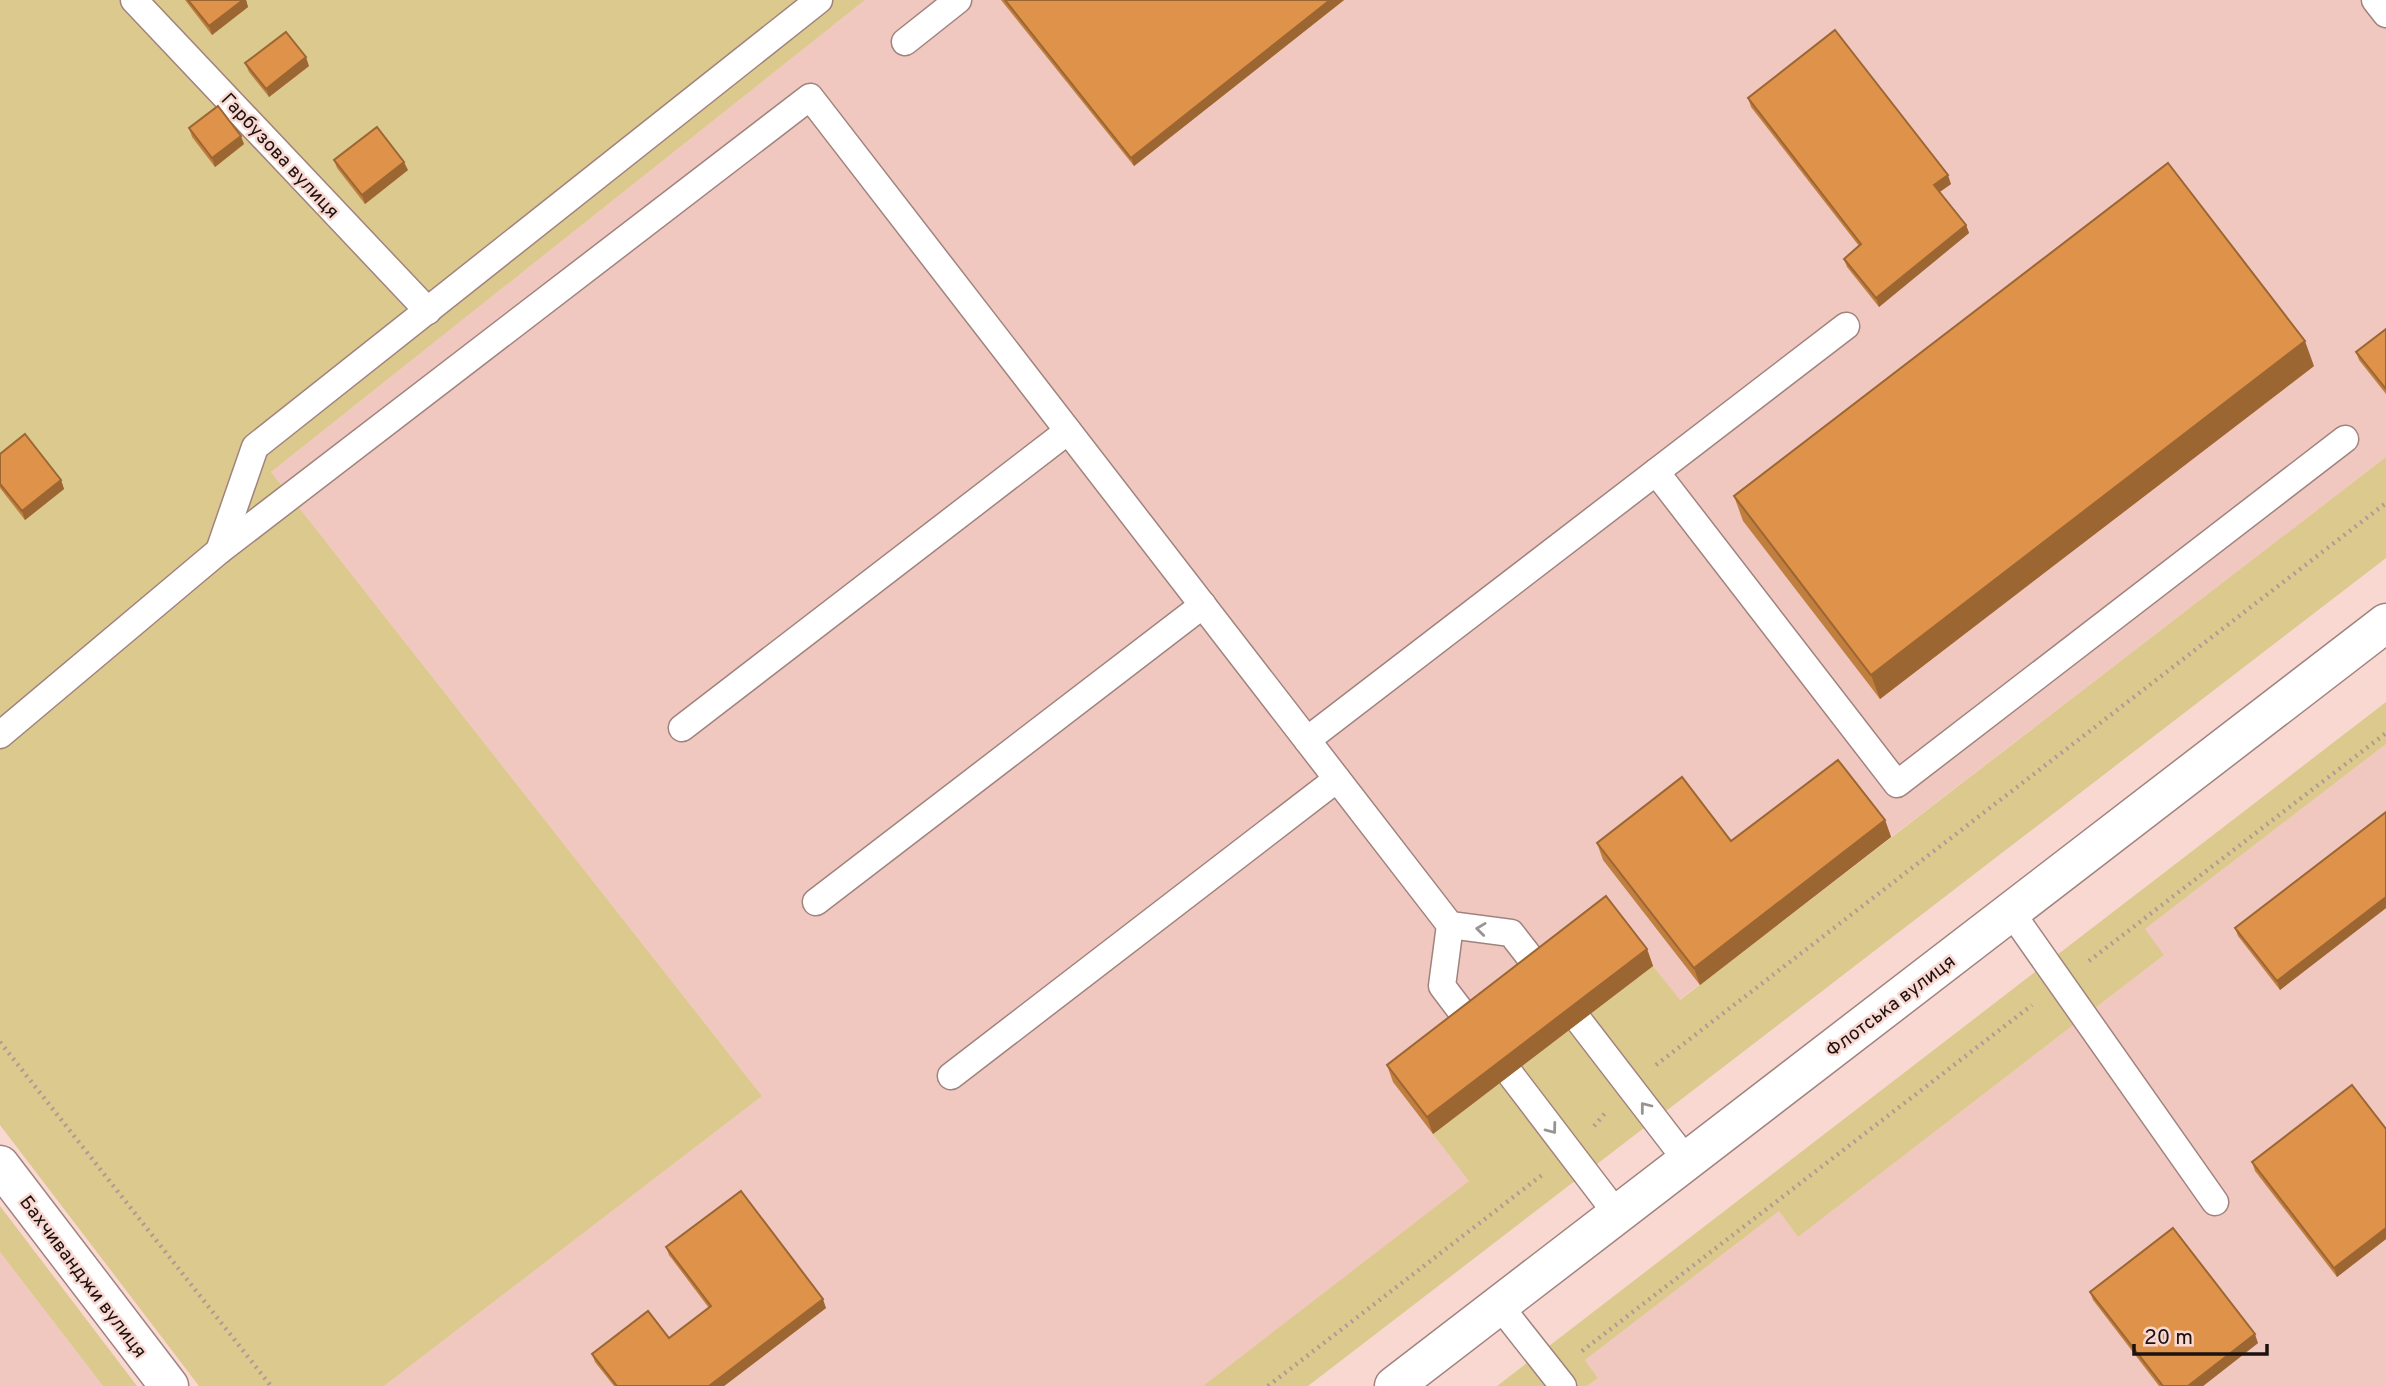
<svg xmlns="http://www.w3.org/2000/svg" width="2386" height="1386" font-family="Overpass,sans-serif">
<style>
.built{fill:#f0c8c0}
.green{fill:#dcc98d}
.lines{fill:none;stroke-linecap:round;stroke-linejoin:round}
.lane-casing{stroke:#a1837e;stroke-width:29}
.secondary-casing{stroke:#a1837e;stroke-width:41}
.path{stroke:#b39995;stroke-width:4.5;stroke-dasharray:2 5;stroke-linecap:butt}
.lane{stroke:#fff;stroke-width:26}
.secondary{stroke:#fff;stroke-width:38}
.wall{fill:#c07e3f}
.shaded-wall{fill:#9c6633}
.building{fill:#df9249;stroke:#9c6633;stroke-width:2}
.oneway{stroke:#999493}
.labels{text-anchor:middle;stroke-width:5;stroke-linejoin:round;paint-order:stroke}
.street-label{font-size:19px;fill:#1d1210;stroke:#f9d8d2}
</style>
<rect width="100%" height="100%" fill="#f9d8d2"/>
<g class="built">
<polygon points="865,0 2386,0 2386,457 1679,1000 1653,966 1434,1134 1470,1181 1203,1386 384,1386 762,1096 271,472"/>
<polygon points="2386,744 2386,1386 1587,1386 1598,1378 1585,1360 1779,1211 1798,1237 2164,955 2144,930"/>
<polygon points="0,1252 103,1386 0,1386"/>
</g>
<g class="green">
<polygon points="0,0 865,0 271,472 762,1096 384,1386 199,1386 0,1125"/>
<polygon points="2386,457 2386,558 1308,1386 1203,1386 1469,1181 1433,1134 1653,966 1680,1000"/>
<polygon points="2386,702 2386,744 2145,929 2164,955 1798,1237 1779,1211 1585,1360 1598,1378 1587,1386 1497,1386"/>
<polygon points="0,1206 137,1386 103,1386 0,1252"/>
</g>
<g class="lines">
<defs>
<g id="lane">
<polyline points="134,0 428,311"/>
<polyline points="2375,0 2386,14"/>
<polyline points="905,42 958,0"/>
<polyline points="1656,472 1897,784 2345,439"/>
<polyline points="219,551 255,447 819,0"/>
<polyline points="682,728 1068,431"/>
<polyline points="0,735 219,551 810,97 1450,925 1511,933 1539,969"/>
<polyline points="1307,740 1846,326"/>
<polyline points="816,902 1203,605"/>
<polyline points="2011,912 2215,1202"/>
<polyline points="1450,925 1442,986 1470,1023"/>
<polyline points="1580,1022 1687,1161"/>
<polyline points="1511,1075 1617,1214"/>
<polyline points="951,1076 1337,779"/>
<polyline points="1499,1305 1563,1386"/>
</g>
<g id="secondary">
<polyline points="0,1165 169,1386"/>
<polyline points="1394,1386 2386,623"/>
</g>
</defs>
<use href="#lane" class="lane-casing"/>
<use href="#secondary" class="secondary-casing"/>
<g class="path">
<polyline points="2089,961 2386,733"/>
<polyline points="0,1042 271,1386"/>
<polyline points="1656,1065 2386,503"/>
<polyline points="1594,1126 1606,1112"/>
<polyline points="1582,1351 2032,1005"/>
<polyline points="1268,1386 1542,1175"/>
</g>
<use href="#lane" class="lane"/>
<use href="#secondary" class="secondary"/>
</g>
<g class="wall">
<polygon points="185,0 246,0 248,7 212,35"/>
<polygon points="1001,0 1344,0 1134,166"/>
<polygon points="245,63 309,66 269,97 249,72"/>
<polygon points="1748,98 1951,184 1939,192 1966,225 1969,233 1879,307 1847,267 1844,259 1859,246 1751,107"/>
<polygon points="189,128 244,144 215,167 192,137"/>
<polygon points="334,160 408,170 365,204 337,168"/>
<polygon points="2386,329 2386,394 2359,360 2356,352"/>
<polygon points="2314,366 1880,699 1743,521 1734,496"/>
<polygon points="0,454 61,480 64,489 25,520 0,488"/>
<polygon points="2386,812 2386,908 2280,990 2238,936 2235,928"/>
<polygon points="1885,820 1891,837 1700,985 1603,860 1597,843 1731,841"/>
<polygon points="1647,949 1653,966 1433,1134 1393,1082 1387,1065"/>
<polygon points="2386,1129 2386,1239 2337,1277 2255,1171 2252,1162"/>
<polygon points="666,1247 826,1308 724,1386 614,1386 595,1362 592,1354 669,1338 709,1308 669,1255"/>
<polygon points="2090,1292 2258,1343 2203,1386 2159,1386 2093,1300"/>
</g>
<g class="shaded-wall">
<polygon points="243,0 246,0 248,7 212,35 209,26"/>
<polygon points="1330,0 1344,0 1134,166 1131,158"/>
<polygon points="306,57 309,66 269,97 266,89"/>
<polygon points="241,136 244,144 215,167 212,158"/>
<polygon points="404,162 408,170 365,204 362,195"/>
<polygon points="1948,175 1951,184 1937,194 1934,185"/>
<polygon points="1966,225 1969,233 1879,307 1876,298"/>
<polygon points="2305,341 2314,366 1880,699 1871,675"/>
<polygon points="61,480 64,489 25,520 22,511"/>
<polygon points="1885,820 1891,837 1700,985 1694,968"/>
<polygon points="2386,897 2386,908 2280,990 2277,981"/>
<polygon points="1647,949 1653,966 1433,1134 1427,1117"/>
<polygon points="2386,1228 2386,1239 2337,1277 2334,1268"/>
<polygon points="823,1299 826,1308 724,1386 709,1386"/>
<polygon points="2255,1334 2258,1343 2203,1386 2188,1386"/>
</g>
<g class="building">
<polygon points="188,0 243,0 209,26"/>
<polygon points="1005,0 1330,0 1131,158"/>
<polygon points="1835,30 1948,175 1934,185 1966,225 1876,298 1844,259 1861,244 1748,98"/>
<polygon points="286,32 306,57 266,89 245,63"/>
<polygon points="218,106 241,136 212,158 189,128"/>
<polygon points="377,127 404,162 362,195 334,160"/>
<polygon points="2168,163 2305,341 1871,675 1734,496"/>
<polygon points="2386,329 2386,389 2356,352"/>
<polygon points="25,434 61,480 22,511 0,484 0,454"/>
<polygon points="1838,760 1885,820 1694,968 1597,843 1682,777 1731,841"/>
<polygon points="2386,812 2386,897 2277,981 2235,928"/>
<polygon points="1606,896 1647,949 1427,1117 1387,1065"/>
<polygon points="2352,1085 2386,1129 2386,1228 2334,1268 2252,1162"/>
<polygon points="741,1191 823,1299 709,1386 617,1386 592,1354 648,1311 669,1338 711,1306 666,1247"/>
<polygon points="2173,1228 2255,1334 2188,1386 2163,1386 2090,1292"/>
</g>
<defs><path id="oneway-chevron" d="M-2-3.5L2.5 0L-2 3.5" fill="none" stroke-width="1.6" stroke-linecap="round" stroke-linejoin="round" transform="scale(1.75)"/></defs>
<g class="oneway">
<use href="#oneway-chevron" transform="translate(1481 929) rotate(-173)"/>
<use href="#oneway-chevron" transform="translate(1645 1107) rotate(-128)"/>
<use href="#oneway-chevron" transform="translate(1552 1129) rotate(53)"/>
</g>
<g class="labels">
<g class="street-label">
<text transform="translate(281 155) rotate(47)" y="7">Гарбузова вулиця</text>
<text transform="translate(1890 1005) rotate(-37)" y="7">Флотська вулиця</text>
<text transform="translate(84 1276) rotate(53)" y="7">Бахчиванджи вулиця</text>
</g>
</g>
<path d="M2134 1344v10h133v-10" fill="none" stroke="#1d1210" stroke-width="3.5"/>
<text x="2144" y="1344" font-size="21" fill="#1d1210" stroke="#f9d8d2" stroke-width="5" paint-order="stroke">20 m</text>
</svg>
